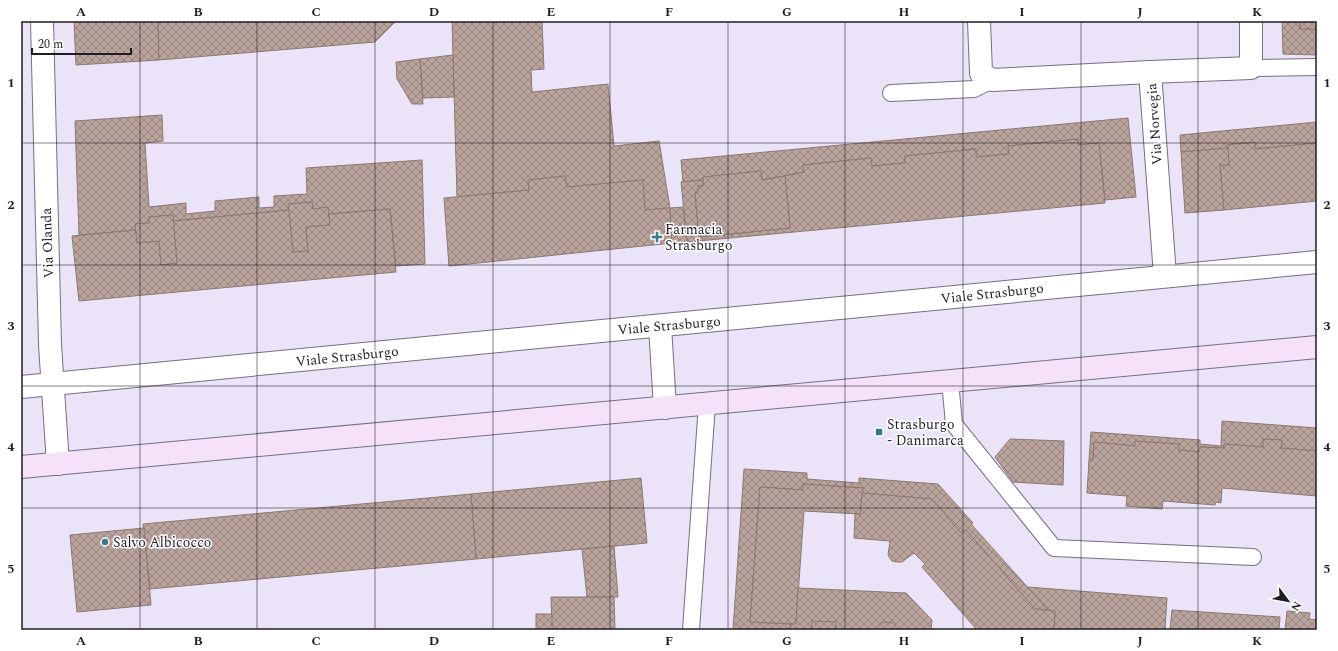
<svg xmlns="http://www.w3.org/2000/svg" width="1338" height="651" font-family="Spectral,serif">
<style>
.building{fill:url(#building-cross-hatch);stroke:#8c7771}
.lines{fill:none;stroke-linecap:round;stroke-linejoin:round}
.lane-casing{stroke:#766f81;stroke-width:18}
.street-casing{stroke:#766f81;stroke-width:24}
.secondary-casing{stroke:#766f81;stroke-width:24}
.lane{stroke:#fff;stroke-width:16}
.street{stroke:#fff;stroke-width:22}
.secondary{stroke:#f5e2f8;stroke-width:22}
.grid{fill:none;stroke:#1f1c23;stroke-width:1;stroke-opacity:0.55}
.poi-dot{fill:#3b788e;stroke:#fff;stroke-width:1.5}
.labels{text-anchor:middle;stroke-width:3;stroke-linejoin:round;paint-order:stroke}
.street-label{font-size:14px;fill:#1f1c23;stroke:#fff}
.poi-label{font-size:14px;fill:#1f1c23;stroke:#fff;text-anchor:start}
.neatline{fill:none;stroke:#1f1c23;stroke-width:1.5}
.grid-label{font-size:13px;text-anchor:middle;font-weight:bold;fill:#1f1c23}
</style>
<defs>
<pattern id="building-cross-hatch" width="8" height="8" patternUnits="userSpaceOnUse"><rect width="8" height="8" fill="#b9a39c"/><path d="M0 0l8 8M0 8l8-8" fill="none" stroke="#96847f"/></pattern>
</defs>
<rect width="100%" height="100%" fill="#ebe4f8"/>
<g class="building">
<polygon points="74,21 158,21 159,60 76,65"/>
<polygon points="158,21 396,21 375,42 159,60"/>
<polygon points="452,21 542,21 544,69 531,70 532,92 608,84 614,146 659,141 670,208 645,210 643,180 567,187 565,176 528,180 529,190 457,197"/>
<polygon points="1282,21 1300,21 1300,29 1317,29 1317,55 1283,54"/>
<rect x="1300" y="21" width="17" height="8"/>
<polygon points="453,55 454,97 423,98 420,59"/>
<polygon points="420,59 423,104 412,104 397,79 396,62"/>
<polygon points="162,115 163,141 145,143 149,207 186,203 186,214 215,211 215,201 259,197 259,208 274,207 274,196 307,194 306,168 422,160 425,264 396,266 390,209 329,214 328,207 313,209 312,202 288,204 289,210 173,221 173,215 149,217 149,223 135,224 136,230 79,235 75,121"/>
<polygon points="1128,118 1136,197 1105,200 1099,143 1078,145 1078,139 1008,146 1009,154 976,157 976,149 905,156 905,163 872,166 871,158 803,165 804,172 762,180 761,171 703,177 703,180 683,182 681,160"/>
<polygon points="1317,122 1317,143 1255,149 1255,142 1227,145 1228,148 1181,152 1180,135"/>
<polygon points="1078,139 1078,145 1099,143 1105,203 687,242 681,182 703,180 703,186 698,186 698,193 695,193 699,237 790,228 785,176 804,172 803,165 871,158 872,166 905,163 905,156 976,149 976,157 1009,154 1008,146"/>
<polygon points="1255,142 1255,149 1317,143 1317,201 1224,210 1220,165 1229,165 1227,145"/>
<polygon points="1228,148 1229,165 1220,165 1224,210 1185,213 1181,152"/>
<polygon points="761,171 762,180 785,176 790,228 699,237 695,193 698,193 698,186 703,186 703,177"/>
<polygon points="565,176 567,187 643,180 645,210 670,208 672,243 449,266 444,198 529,190 528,180"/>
<polygon points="312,202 313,209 328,207 330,225 306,227 308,251 293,252 288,204"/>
<polygon points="683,207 687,242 672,243 670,208"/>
<polygon points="390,209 396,272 79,301 72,236 136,230 137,243 159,241 161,265 177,263 173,221 289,210 293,252 308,251 306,227 330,225 329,214"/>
<polygon points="173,215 177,263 161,265 159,241 137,243 135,224 149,223 149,217"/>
<polygon points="1222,421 1317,428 1317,451 1281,448 1282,440 1263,439 1263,447 1224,444 1224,448 1200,447 1199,452 1179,450 1179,444 1135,441 1135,446 1094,442 1093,460 1089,460 1091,432 1200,440 1200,444 1221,446"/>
<polygon points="1010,439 1064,441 1063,485 1013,482 995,457"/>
<polygon points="1263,439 1282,440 1281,448 1317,451 1317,496 1222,488 1221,503 1216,502 1215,505 1163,501 1162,509 1126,506 1127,496 1087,493 1089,460 1093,460 1094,442 1135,446 1135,441 1179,444 1179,450 1199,452 1200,447 1224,448 1224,444 1263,447"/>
<polygon points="744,469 807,473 807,479 859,483 859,478 938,484 973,523 971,524 1048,610 1035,609 965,529 961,533 932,499 862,493 863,488 803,484 803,490 760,487 750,622 791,624 790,630 733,630"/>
<polygon points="641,478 647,543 476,559 471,494"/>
<polygon points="803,484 863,488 860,514 804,511 796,624 750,622 760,487 803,490"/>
<polygon points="862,493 932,499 961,533 965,529 1035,609 1055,611 1054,630 977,630 922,567 925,564 914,553 902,562 898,562 892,561 888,555 890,541 854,538 855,514 860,514"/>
<polygon points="471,494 476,559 150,589 143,524"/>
<polygon points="144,528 151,605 77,612 70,535"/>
<polygon points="614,546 618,597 587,597 582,549"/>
<polygon points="1028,587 1167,598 1165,630 1054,630 1055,611 1048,610"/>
<polygon points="798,588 906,593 932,620 931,630 790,630 791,624 796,624"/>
<polygon points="551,597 614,597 615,630 552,630"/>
<polygon points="1172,610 1280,617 1279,630 1170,630"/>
<polygon points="1287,611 1310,613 1309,619 1317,620 1317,630 1285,630"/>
<rect x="536" y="614" width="16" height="16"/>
<polygon points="812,621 836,622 835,630 811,630"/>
<polygon points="885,622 893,623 898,630 875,630 881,623"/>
</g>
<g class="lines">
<defs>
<g id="lane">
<polyline points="1251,68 1317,67"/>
<polyline points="891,93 974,89 992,80"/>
<polyline points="950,381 954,424 1054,548 1253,557"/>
<polyline points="691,630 707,404"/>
</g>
<g id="street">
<polyline points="42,21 50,345 58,464"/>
<polyline points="979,21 981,73 992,80 1150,72"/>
<polyline points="1165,276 1150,72 1251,68 1251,21"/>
<polyline points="660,326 665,408"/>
<polyline points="21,387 1317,262"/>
</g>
<polyline id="secondary" points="21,467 1317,347"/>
</defs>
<use href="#lane" class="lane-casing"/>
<use href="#street" class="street-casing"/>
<use href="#secondary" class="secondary-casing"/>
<use href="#lane" class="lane"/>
<use href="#street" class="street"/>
<use href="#secondary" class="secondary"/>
</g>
<path class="grid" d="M140,21V630M257,21V630M375,21V630M493,21V630M610,21V630M728,21V630M845,21V630M963,21V630M1081,21V630M1198,21V630M21,143H1317M21,265H1317M21,386H1317M21,508H1317"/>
<g class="poi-dot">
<path d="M655 231h4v4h4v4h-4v4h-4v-4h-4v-4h4z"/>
<rect x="875" y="428" width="8" height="8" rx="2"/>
<circle cx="105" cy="542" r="4"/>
</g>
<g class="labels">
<g class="street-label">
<text transform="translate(1154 124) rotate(-94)" y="5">Via Norvegia</text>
<text transform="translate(47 243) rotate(-92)" y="5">Via Olanda</text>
<text transform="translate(992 293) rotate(-6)" y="5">Viale Strasburgo</text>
<text transform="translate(669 325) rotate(-5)" y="5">Viale Strasburgo</text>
<text transform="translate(347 356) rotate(-6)" y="5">Viale Strasburgo</text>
</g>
<g class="poi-label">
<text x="665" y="234">Farmacia<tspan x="665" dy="16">Strasburgo</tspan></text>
<text x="887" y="429">Strasburgo<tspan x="887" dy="16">- Danimarca</tspan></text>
<text x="113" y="547">Salvo Albicocco</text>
</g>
</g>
<rect width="1338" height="651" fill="none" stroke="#ffffff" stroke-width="44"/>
<g transform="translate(1288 601) rotate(122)" stroke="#ffffff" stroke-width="3" paint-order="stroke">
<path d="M0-3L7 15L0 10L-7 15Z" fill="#1f1c23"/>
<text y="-6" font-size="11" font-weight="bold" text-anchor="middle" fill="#1f1c23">N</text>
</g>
<path d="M32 48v6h99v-6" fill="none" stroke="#1f1c23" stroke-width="2"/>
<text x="38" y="48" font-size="12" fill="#1f1c23" stroke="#ffffff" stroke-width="3" paint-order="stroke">20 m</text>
<rect x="22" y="22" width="1294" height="607" class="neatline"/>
<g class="grid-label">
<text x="81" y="16">A</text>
<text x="198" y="16">B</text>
<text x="316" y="16">C</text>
<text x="434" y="16">D</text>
<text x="551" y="16">E</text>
<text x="669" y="16">F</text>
<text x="787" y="16">G</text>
<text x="904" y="16">H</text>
<text x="1022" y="16">I</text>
<text x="1140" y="16">J</text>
<text x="1257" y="16">K</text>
<text x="11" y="87">1</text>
<text x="1327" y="87">1</text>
<text x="11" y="209">2</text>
<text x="1327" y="209">2</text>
<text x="11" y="330">3</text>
<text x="1327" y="330">3</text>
<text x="11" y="451">4</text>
<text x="1327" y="451">4</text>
<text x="11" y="573">5</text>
<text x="1327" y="573">5</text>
<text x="81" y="645">A</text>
<text x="198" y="645">B</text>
<text x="316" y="645">C</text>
<text x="434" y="645">D</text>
<text x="551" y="645">E</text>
<text x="669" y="645">F</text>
<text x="787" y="645">G</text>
<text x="904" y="645">H</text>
<text x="1022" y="645">I</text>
<text x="1140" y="645">J</text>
<text x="1257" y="645">K</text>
</g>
</svg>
